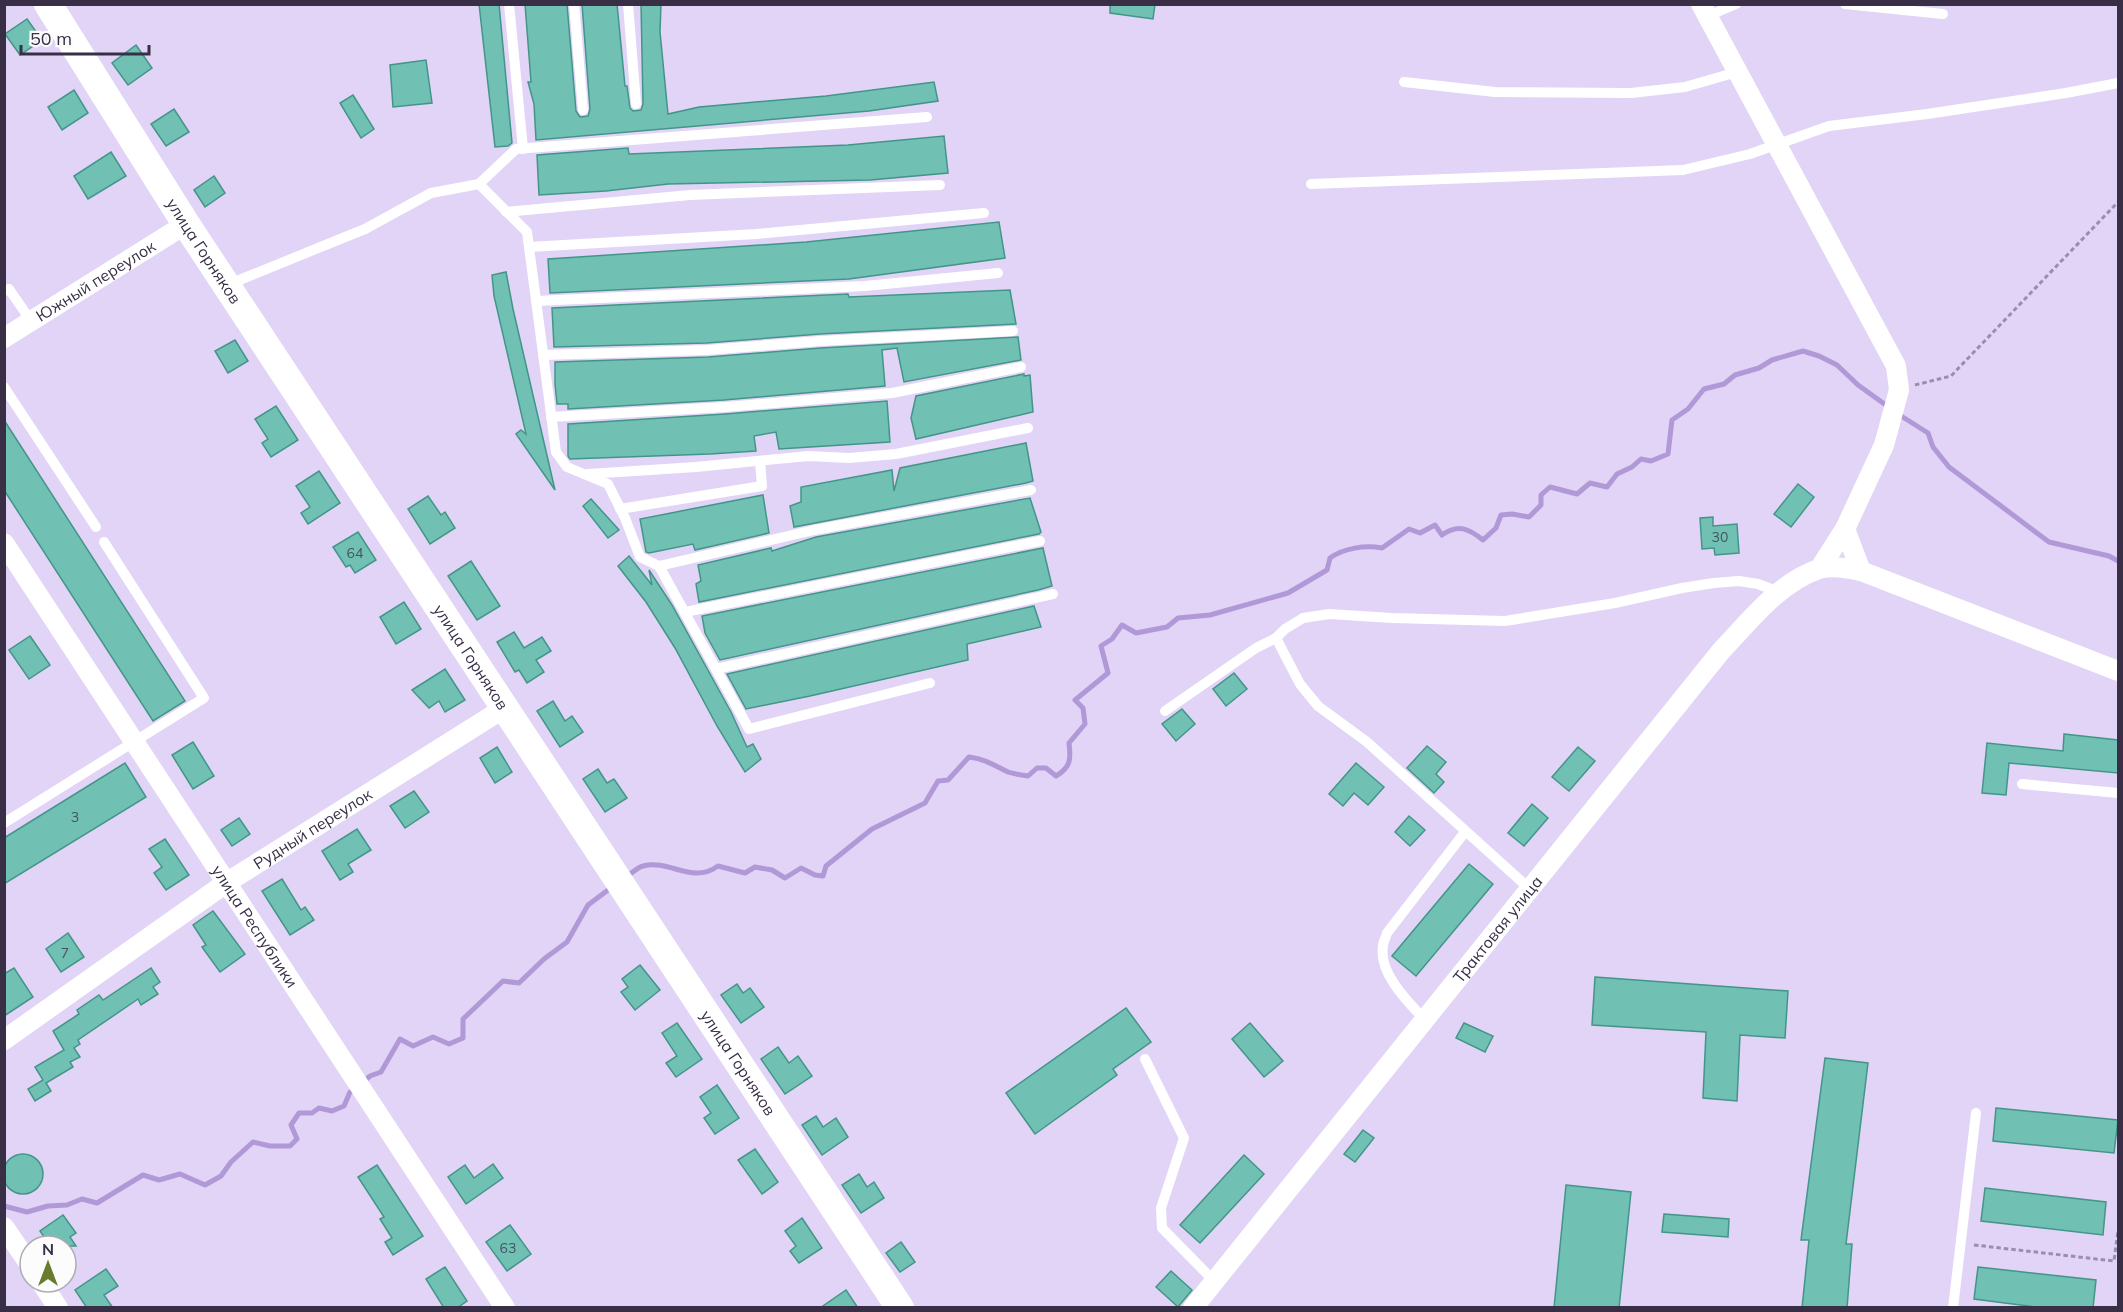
<svg xmlns="http://www.w3.org/2000/svg" width="2123" height="1312" font-family="Mulish,sans-serif">
<style>
.lines{fill:none;stroke-linecap:round;stroke-linejoin:round}
.stream{stroke:#b198d6;stroke-width:5}
.building{fill:#70c0b3;stroke:#449589;stroke-width:1.5}
.path{stroke:#998eac;stroke-width:3;stroke-dasharray:4.5 3;stroke-linecap:butt}
.lane{stroke:#fff;stroke-width:10}
.street{stroke:#fff;stroke-width:20}
.secondary{stroke:#fff;stroke-width:28}
.labels{text-anchor:middle;stroke-width:6;stroke-linejoin:round;paint-order:stroke}
.number-label{font-size:14px;fill:#465361}
.street-label{font-size:16px;fill:#382f46;stroke:#fcfcfc}
</style>
<rect width="100%" height="100%" fill="#e1d4f7"/>
<g class="lines">
<g class="stream">
<polyline points="1898,414 1928,433 1933,447 1949,467 2049,542 2109,556 2118,561"/>
<path d="M627,876C632,873 638,867 643,866C670,859 692,885 718,866L745,873L755,867L772,870L785,878L801,868L815,875L823,876L826,866L872,829L925,803L938,781L948,780L969,757C985,759 994,765 1008,772C1014,774 1021,775 1028,776L1037,768H1046L1056,776C1071,767 1071,759 1069,743L1085,724L1083,708L1075,700L1108,673L1101,646L1112,639L1122,625L1136,633L1167,627L1178,618L1210,615L1288,593L1327,570L1330,558C1344,548 1365,545 1382,548L1409,529L1420,533L1435,525L1442,535C1458,524 1468,528 1483,540L1496,528L1501,515L1512,514L1529,517L1541,505V495L1550,487L1577,494L1590,483L1607,487L1617,474L1632,467L1641,459L1651,461L1668,454L1672,420L1688,409L1704,389L1724,384L1735,375L1759,368L1772,360L1803,351L1819,356L1837,365L1858,385L1890,408"/>
<polyline points="363,1082 370,1076 381,1072 400,1039 413,1046 433,1037 449,1044 463,1038 463,1019 503,981 519,983 544,959 567,942 588,905 612,887"/>
<polyline points="4,1206 27,1212 48,1206 67,1205 82,1199 97,1203 143,1175 159,1180 180,1174 205,1185 221,1176 231,1162 253,1142 270,1146 290,1146 297,1139 291,1125 299,1113 312,1113 319,1108 332,1111 344,1106 350,1092 356,1088"/>
</g>
</g>
<g class="building">
<polygon points="479,4 499,4 512,143 508,146 495,147"/>
<polygon points="525,4 567,4 576,111 580,117 588,116 590,109 582,4 617,4 625,86 627,86 630,108 633,111 641,110 643,104 641,4 661,4 660,32 668,114 699,107 826,96 934,82 938,101 869,111 536,140 534,104 528,82 531,82"/>
<polygon points="1110,4 1155,4 1153,19 1110,13"/>
<polygon points="27,19 42,40 20,55 5,34"/>
<polygon points="136,45 152,68 128,85 112,63"/>
<polygon points="426,60 432,103 393,107 390,65"/>
<polygon points="74,90 88,113 62,130 48,107"/>
<polygon points="353,95 374,129 361,138 340,103"/>
<polygon points="174,109 189,132 166,146 151,124"/>
<polygon points="944,136 948,173 870,180 668,184 606,191 539,195 537,155 628,148 629,154 848,145"/>
<polygon points="111,152 126,176 88,199 74,176"/>
<polygon points="214,176 225,193 205,207 194,190"/>
<polygon points="999,222 1005,258 849,279 550,293 548,259 806,242"/>
<polygon points="506,272 513,309 555,490 516,434 521,430 526,434 494,296 492,275"/>
<polygon points="1010,290 1016,324 820,334 707,343 554,347 552,308 848,294 849,297"/>
<polygon points="1018,337 1021,360 904,382 897,348 882,350 885,386 724,400 568,409 568,404 557,404 555,384 555,362 708,357 820,348"/>
<polygon points="235,340 248,361 228,373 215,351"/>
<polygon points="1024,374 1024,376 1030,375 1033,412 916,439 911,418 916,396"/>
<polygon points="887,401 890,442 779,449 776,432 754,436 756,451 710,454 570,459 568,456 568,424 725,414"/>
<polygon points="276,406 298,440 271,457 262,443 268,439 255,419"/>
<polygon points="4,420 185,701 153,721 4,490"/>
<polygon points="1026,443 1033,481 1026,483 794,527 790,506 801,502 801,487 892,470 894,491 900,468"/>
<polygon points="319,471 340,503 308,524 301,513 310,507 296,486"/>
<polygon points="1798,484 1814,497 1791,527 1774,514"/>
<polygon points="763,495 769,533 695,550 693,544 649,553 646,552 640,519"/>
<polygon points="428,496 441,515 445,512 455,528 430,544 408,509"/>
<polygon points="1030,498 1041,532 1039,534 699,602 696,584 701,581 698,565 771,548 772,551 816,537"/>
<polygon points="591,499 619,530 608,538 583,506"/>
<polygon points="1713,517 1713,526 1737,524 1739,553 1715,555 1714,548 1702,549 1700,518"/>
<polygon points="358,532 376,560 355,573 350,565 346,567 333,547"/>
<polygon points="1043,548 1052,586 1038,590 720,660 705,633 702,616"/>
<polygon points="629,556 652,585 649,570 672,605 731,712 747,747 753,744 761,759 745,772 717,726 675,648 646,602 618,566"/>
<polygon points="471,561 500,606 477,620 448,576"/>
<polygon points="404,602 421,629 396,644 380,617"/>
<polygon points="1034,606 1041,627 967,644 968,660 810,696 746,709 727,674"/>
<polygon points="514,632 524,648 542,637 551,651 536,660 544,672 527,683 519,670 515,672 497,642"/>
<polygon points="30,636 50,665 29,679 9,650"/>
<polygon points="445,669 465,700 445,712 439,701 429,708 412,690"/>
<polygon points="1234,673 1247,689 1226,706 1213,689"/>
<polygon points="553,701 565,721 572,716 583,732 560,747 537,711"/>
<polygon points="1182,709 1195,724 1176,741 1162,724"/>
<polygon points="2064,734 2118,740 2118,773 2009,763 2006,795 1982,793 1987,743 2063,751"/>
<polygon points="193,742 214,776 193,789 172,755"/>
<polygon points="1427,746 1446,762 1436,774 1444,782 1434,793 1407,768"/>
<polygon points="497,747 512,772 495,783 480,758"/>
<polygon points="1578,747 1595,761 1569,791 1552,777"/>
<polygon points="125,763 146,797 4,884 4,838"/>
<polygon points="1356,763 1384,787 1368,805 1354,793 1343,806 1329,794"/>
<polygon points="598,769 607,783 614,779 627,798 605,812 583,779"/>
<polygon points="414,791 429,812 405,828 390,806"/>
<polygon points="1532,804 1548,818 1524,846 1508,833"/>
<polygon points="1409,816 1425,830 1410,846 1395,832"/>
<polygon points="239,818 250,834 232,846 221,830"/>
<polygon points="357,829 371,850 348,864 353,872 340,880 322,851"/>
<polygon points="165,839 189,875 166,890 154,873 162,867 149,849"/>
<polygon points="1469,864 1493,884 1416,976 1392,956"/>
<polygon points="282,879 301,910 305,907 314,920 290,935 262,891"/>
<polygon points="213,911 245,954 220,972 202,947 206,945 193,925"/>
<polygon points="68,933 84,957 61,972 46,949"/>
<polygon points="640,965 660,990 635,1010 621,992 628,987 622,979"/>
<polygon points="14,968 33,997 4,1016 4,974"/>
<polygon points="151,968 160,982 153,987 158,994 141,1005 138,999 78,1040 80,1044 74,1048 80,1057 70,1062 73,1067 46,1083 51,1091 35,1101 28,1089 43,1080 35,1067 64,1050 53,1031 79,1014 77,1010 99,995 103,1000"/>
<polygon points="1595,977 1788,991 1785,1038 1740,1035 1737,1101 1703,1098 1706,1032 1592,1025"/>
<polygon points="737,984 743,993 750,988 764,1007 741,1023 721,995"/>
<polygon points="1126,1008 1151,1042 1113,1069 1117,1075 1035,1134 1006,1093"/>
<polygon points="677,1023 702,1059 676,1077 666,1063 677,1056 662,1033"/>
<polygon points="1250,1023 1283,1061 1264,1077 1232,1039"/>
<polygon points="1464,1023 1493,1036 1485,1052 1456,1038"/>
<polygon points="778,1047 789,1063 798,1056 812,1076 785,1094 761,1059"/>
<polygon points="1825,1058 1868,1063 1846,1244 1852,1244 1847,1308 1802,1308 1809,1240 1801,1240"/>
<polygon points="717,1085 739,1118 715,1134 704,1118 711,1113 700,1097"/>
<polygon points="1996,1108 2118,1120 2114,1153 1993,1141"/>
<polygon points="816,1116 823,1127 836,1118 848,1137 822,1155 802,1125"/>
<polygon points="1363,1130 1374,1138 1355,1162 1344,1154"/>
<polygon points="755,1149 778,1182 762,1194 738,1160"/>
<circle cx="23" cy="1174" r="20"/>
<polygon points="1244,1155 1264,1174 1200,1243 1180,1225"/>
<polygon points="493,1164 503,1178 466,1204 448,1177 465,1165 474,1178"/>
<polygon points="377,1165 423,1236 393,1255 385,1242 392,1238 380,1219 384,1217 358,1177"/>
<polygon points="859,1174 867,1187 874,1182 884,1198 861,1213 842,1185"/>
<polygon points="1566,1185 1631,1192 1619,1308 1554,1308"/>
<polygon points="1985,1188 2106,1202 2103,1235 1981,1221"/>
<polygon points="1664,1214 1729,1219 1728,1237 1662,1232"/>
<polygon points="63,1215 76,1233 70,1237 76,1246 50,1246 40,1231"/>
<polygon points="802,1218 822,1248 799,1263 790,1251 796,1246 785,1231"/>
<polygon points="510,1225 531,1254 507,1271 486,1242"/>
<polygon points="901,1242 915,1262 900,1272 886,1253"/>
<polygon points="445,1267 467,1301 457,1308 444,1308 426,1279"/>
<polygon points="1978,1267 2096,1280 2093,1308 2044,1308 1974,1299"/>
<polygon points="106,1269 118,1286 104,1295 113,1308 87,1308 75,1290"/>
<polygon points="1171,1271 1192,1290 1178,1307 1156,1287"/>
<polygon points="846,1290 858,1308 820,1308"/>
</g>
<g class="lines">
<g class="path">
<polyline points="1915,385 1951,376 2118,202"/>
<polyline points="1974,1245 2114,1261 2118,1230"/>
</g>
<g class="lane">
<polyline points="509,4 523,149"/>
<polyline points="574,4 583,110"/>
<polyline points="628,4 636,104"/>
<polyline points="1845,4 1943,14"/>
<polyline points="1708,16 1736,4"/>
<polyline points="1404,82 1495,92 1631,93 1685,87 1737,72"/>
<polyline points="479,184 527,232 556,452 567,467 608,484 625,518 640,557 659,566 749,729 930,683"/>
<polyline points="1311,184 1683,170 1750,154 1829,126 1927,114 2066,93 2118,83"/>
<polyline points="506,212 690,195 940,185"/>
<polyline points="529,247 756,234 984,213"/>
<polyline points="227,285 365,229 431,193 479,184 516,149 927,117"/>
<polyline points="4,291 9,289 31,321"/>
<polyline points="536,301 865,286 998,273"/>
<polyline points="543,355 707,350 820,341 1013,331"/>
<polyline points="4,387 96,527"/>
<polyline points="551,417 725,407 892,393 1021,367"/>
<polyline points="588,474 696,467 808,456 849,458 896,454 1028,428"/>
<polyline points="620,509 762,486 760,461"/>
<polyline points="659,566 814,530 1031,490"/>
<polyline points="685,612 1040,541"/>
<polyline points="716,669 1053,594"/>
<polyline points="1165,711 1256,648 1276,638"/>
<polyline points="2022,784 2118,793"/>
<polyline points="4,823 204,698 104,542"/>
<polyline points="1530,889 1367,742 1318,706 1300,684 1276,638 1285,629 1303,618 1329,614 1392,618 1505,621 1615,603 1682,588 1714,583 1739,581 1758,584 1779,592"/>
<path d="M1425,1020C1409,1003 1378,973 1383,946C1383,942 1386,937 1387,933L1465,832"/>
<polyline points="1145,1059 1184,1138 1161,1208 1162,1228 1215,1282"/>
<polyline points="1953,1308 1976,1113"/>
</g>
<g class="street">
<polyline points="1701,4 1896,366 1899,390 1884,445 1845,529 1820,568"/>
<path id="s1" d="M4,338L186,224"/>
<polyline points="1845,529 1861,571"/>
<path id="s2" d="M4,543L505,1308"/>
<path id="s3" d="M4,1040L226,883L506,707"/>
<polyline points="4,1227 30,1265"/>
<polyline points="41,1282 58,1308"/>
<path id="s4" d="M1193,1308L1721,651C1750,621 1778,583 1819,569C1832,565 1848,568 1861,571L2118,671"/>
</g>
<path class="secondary" id="s5" d="M48,4L186,224L900,1308"/>
</g>
<g class="labels">
<g class="number-label">
<text x="1720" y="542">30</text>
<text x="355" y="558">64</text>
<text x="75" y="822">3</text>
<text x="65" y="958">7</text>
<text x="508" y="1253">63</text>
</g>
<g class="street-label">
<text dy="6" stroke="none"><textPath href="#s5" startOffset="292">улица Горняков</textPath></text>
<text dy="6" stroke="none"><textPath href="#s1" startOffset="108">Южный переулок</textPath></text>
<text dy="6" stroke="none"><textPath href="#s5" startOffset="778">улица Горняков</textPath></text>
<text dy="6" stroke="none"><textPath href="#s3" startOffset="374">Рудный переулок</textPath></text>
<text dy="6" stroke="none"><textPath href="#s2" startOffset="458">улица Республики</textPath></text>
<text dy="6" stroke="none"><textPath href="#s4" startOffset="486">Трактовая улица</textPath></text>
<text dy="6" stroke="none"><textPath href="#s5" startOffset="1264">улица Горняков</textPath></text>
</g>
</g>
<rect width="2123" height="1312" fill="none" stroke="#382f46" stroke-width="12"/>
<g transform="translate(48 1264)"><circle r="28" fill="#fcfcfc" stroke="#aeaab3" stroke-width="1.5"/>
<path d="M0-4.5L10 22L0 15L-10 22Z" fill="#687c2d"/>
<text y="-9" font-size="16" font-weight="bold" text-anchor="middle" fill="#382f46">N</text>
</g>
<path d="M21 45v9h128v-9" fill="none" stroke="#382f46" stroke-width="3"/>
<text x="30" y="45" font-size="18" fill="#382f46" stroke="#fcfcfc" stroke-width="4.5" paint-order="stroke">50 m</text>
</svg>
